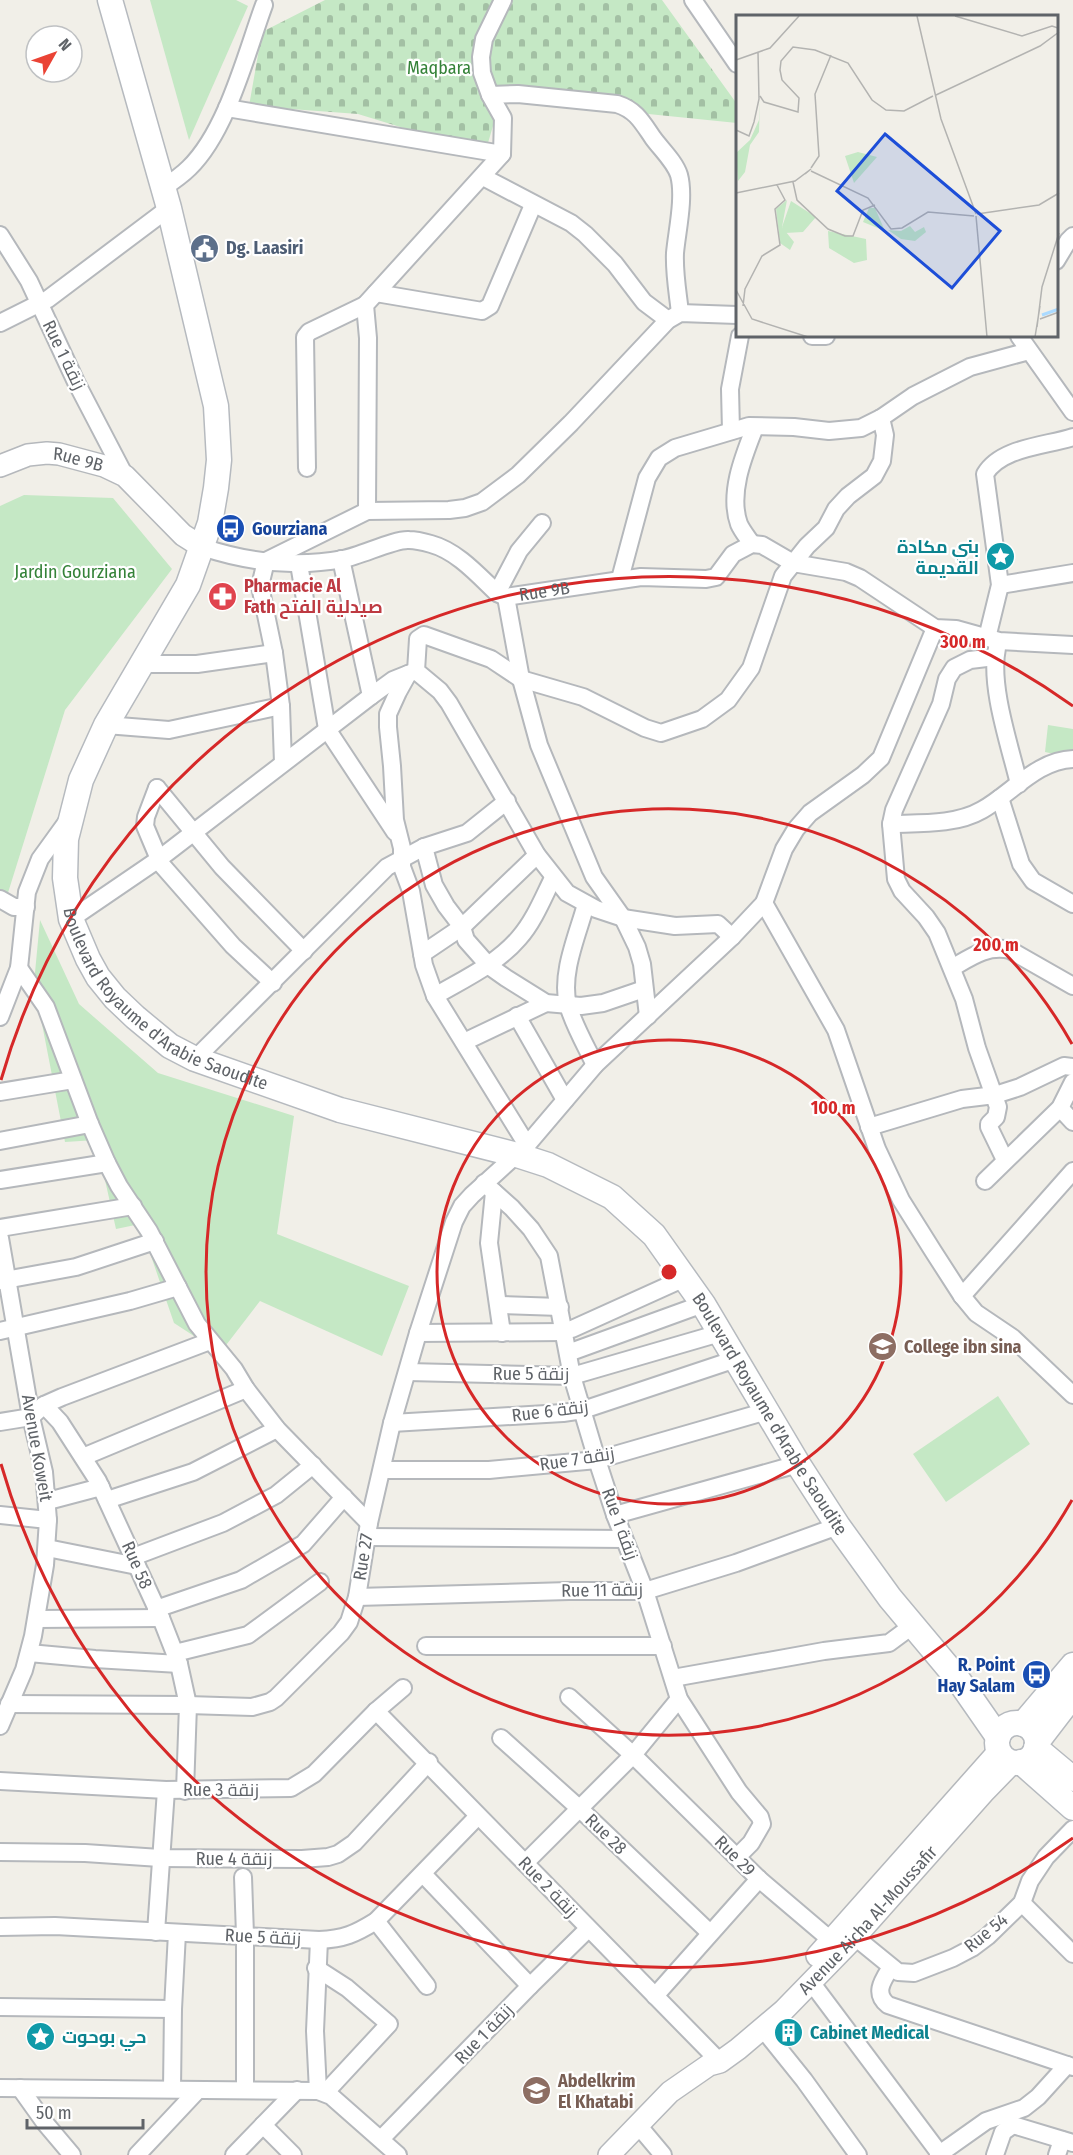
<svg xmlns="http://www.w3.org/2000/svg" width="1073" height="2155" font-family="'Fira Sans Condensed',Cairo,sans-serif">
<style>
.green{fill:#c5e8c5}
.cemetery{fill:url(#cemetery-stones)}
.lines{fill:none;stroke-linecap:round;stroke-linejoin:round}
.minor-casing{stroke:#b5b8bc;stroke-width:20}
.tertiary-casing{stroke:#b5b8bc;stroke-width:24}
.secondary-casing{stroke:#b6babf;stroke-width:27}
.minor{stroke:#fff;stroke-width:16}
.tertiary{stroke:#fff;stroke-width:21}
.secondary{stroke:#fff;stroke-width:24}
.ring{fill:none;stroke:#d62828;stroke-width:3}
.labels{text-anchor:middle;stroke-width:4.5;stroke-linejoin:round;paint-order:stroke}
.park-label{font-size:18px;fill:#348238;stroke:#fff}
.service-label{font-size:18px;font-weight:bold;fill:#4e5e75;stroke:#fff;text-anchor:start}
.street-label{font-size:18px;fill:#5f6368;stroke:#fff}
.transit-label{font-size:18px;font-weight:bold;fill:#164399;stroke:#fff;text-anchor:start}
.culture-label{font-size:18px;font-weight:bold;fill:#0d838f;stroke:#fff;text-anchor:start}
.health-label{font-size:18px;font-weight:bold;fill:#be3a42;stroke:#fff;text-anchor:start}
.education-label{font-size:18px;font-weight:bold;fill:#785e54;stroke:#fff;text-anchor:start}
.inset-river{fill:none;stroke:#aadaff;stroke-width:3}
.inset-road{fill:none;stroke:#b3b3b1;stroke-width:1.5}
.view{fill:#1d4ed8;fill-opacity:0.15;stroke:#1d4ed8;stroke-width:3}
.inset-edge{fill:none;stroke:#5f6368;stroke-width:3}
.centre{fill:#d62828;stroke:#fff;stroke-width:3}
.ring-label{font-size:18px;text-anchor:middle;font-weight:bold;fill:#d62828;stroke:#fff;stroke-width:4.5;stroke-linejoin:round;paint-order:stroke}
</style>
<defs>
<pattern id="cemetery-stones" width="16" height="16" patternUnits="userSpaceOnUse" patternTransform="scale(1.5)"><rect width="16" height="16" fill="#c5e8c5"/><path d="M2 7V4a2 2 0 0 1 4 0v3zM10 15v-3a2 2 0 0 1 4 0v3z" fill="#a3c0a4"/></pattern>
</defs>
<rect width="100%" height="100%" fill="#f1efe8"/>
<g class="green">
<polygon points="150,0 236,0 248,6 189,140"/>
<polygon points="24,495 113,498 172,569 65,710 7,896 0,891 0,506"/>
<polygon points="1048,725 1073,729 1073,758 1045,752"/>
<polygon points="40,920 79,1004 158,1073 294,1116 277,1234 409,1286 382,1356 260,1301 220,1353 174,1323 140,1224 116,1229 96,1140 65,1142 34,983"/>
<polygon points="998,1396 1030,1444 946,1502 913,1454"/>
</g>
<polygon class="cemetery" points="325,0 662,0 737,104 737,123 501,99 485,153 358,114 249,106 262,32"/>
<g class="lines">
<defs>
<g id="minor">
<polyline points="693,0 737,64"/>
<path d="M490,95L518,94L617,104C636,110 642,122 653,138C661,149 675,162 679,175C685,197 677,231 675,253C674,273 678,294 680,313"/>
<polyline points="227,108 502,154"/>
<polyline points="483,177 571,223 585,234 615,264 644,302 668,320"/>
<path d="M163,188C172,182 181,176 189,168C227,131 246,54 264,5"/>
<polyline points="0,235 29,281 76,382 125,476"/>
<polyline points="1056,261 1068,241 1073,236"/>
<polyline points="376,293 482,311 490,306 533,205"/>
<polyline points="0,323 48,299 169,208"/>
<polyline points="812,336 826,336"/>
<polyline points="1019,336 1073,412"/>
<polyline points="731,431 730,389 740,336"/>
<polyline points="307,468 305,337 309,332 365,305"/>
<polyline points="367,511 368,338 365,305 502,154 503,118 490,95 482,73 481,57 484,39 503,0"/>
<path d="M752,544C748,538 742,531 739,524C728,493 744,455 755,427"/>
<path id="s1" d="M202,547C247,562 295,568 343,559C361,556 394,539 409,540C416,540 424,542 431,544C457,551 478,575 497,593L506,597L641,577L706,579L716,577L733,554L752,544L762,545L793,563L846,572L860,578L935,628L956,629L999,641L1073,645"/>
<polyline points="341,559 371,696"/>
<polyline points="299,564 327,729 395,832"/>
<polyline points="620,579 647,478 659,458 675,448 749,426 794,427 829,431 861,428 881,418 913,396 970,367 1029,351"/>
<polyline points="1000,585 1073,573"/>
<polyline points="497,593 519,551 542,523"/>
<polyline points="506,597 521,679 539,745 594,877 623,918 637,947 642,964 648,1016"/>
<path d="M987,638L1000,585L985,474C1001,447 1046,446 1073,437"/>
<path d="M997,648C989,686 1010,746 1019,784"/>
<polyline points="995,657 970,660 954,668 947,679 941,704 894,810 891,824 896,879 902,891 926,917 937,933 964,999 977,1048 998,1107 996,1117 989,1124 989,1127 1005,1160"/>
<polyline points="142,664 197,664 274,653"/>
<polyline points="416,671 408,674 398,692 388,714 388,727 392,766 395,820 402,848 402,867 411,891 424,965 435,996 527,1145"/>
<polyline points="106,725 169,730 281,706"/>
<polyline points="283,763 281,706 274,653 260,586 266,561 367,511 449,510 465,508 482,502 518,475 571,423 668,320 680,313 737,315"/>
<polyline points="157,788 146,817 145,826 161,864 233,946 273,983"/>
<polyline points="157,788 222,867 304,951"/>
<polyline points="1000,798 1021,864 1033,881 1073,904"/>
<path d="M891,824C921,823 956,825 982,810C1011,794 1037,760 1073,759"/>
<polyline points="424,847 434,885 446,906 462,927 466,940 489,966 506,978 546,1003 581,1006 603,1003 644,989"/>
<polyline points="0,899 14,907 26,907"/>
<polyline points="764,903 836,1030 877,1149 901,1200 933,1251 962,1296 976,1313 1013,1338 1073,1395"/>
<path d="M586,904C578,934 560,973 568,1005C574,1026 586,1046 595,1065"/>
<polyline points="71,919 159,859 371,696 393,680 408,674"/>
<polyline points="732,937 718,924 675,926 623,918 596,909 567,893 537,855 449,703 440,691 416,671 418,639 424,635 491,659 521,679 583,697 645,728 661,733 702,719 728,700 751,668 783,576 807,546 826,528 836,509 848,496 874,476 882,461 885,435 881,418"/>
<polyline points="422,954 462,927 537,855"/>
<polyline points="19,968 46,1007 90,1124 107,1163 119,1186 149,1231 197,1324 234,1369 246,1389 277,1429 369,1523"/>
<path d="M952,968C971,957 987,945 1010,950L1073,986"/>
<path d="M435,996C464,979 497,964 519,938C534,921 543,898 553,878"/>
<polyline points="517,1016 565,1100"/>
<polyline points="0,1017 19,968 27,892 40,859 66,823"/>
<polyline points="464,1042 546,1003"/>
<polyline points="195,1059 387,867 424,847 467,833 507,801"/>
<polyline points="0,1092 73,1080"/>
<polyline points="1060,1108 1073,1122"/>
<polyline points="869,1127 962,1099 995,1095 1020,1087 1064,1066 1073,1067"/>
<polyline points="0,1141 90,1124"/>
<polyline points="0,1180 107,1163"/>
<polyline points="985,1181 1060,1108 1073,1082"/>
<polyline points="484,1183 512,1208 531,1229 549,1256 572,1376 597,1460 615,1515 645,1591 679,1699 739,1792 760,1817 762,1824 751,1843 737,1857"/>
<polyline points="494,1192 489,1243 502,1333"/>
<polyline points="0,1228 133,1206"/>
<polyline points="0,1238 31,1417 44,1472 48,1520 45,1565 33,1636 24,1670 0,1726"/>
<polyline points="0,1281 76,1267 155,1241"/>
<polyline points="962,1296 1073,1171"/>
<polyline points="499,1305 560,1307"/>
<polyline points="572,1329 685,1278"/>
<polyline points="0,1331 130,1301 178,1287"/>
<polyline points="418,1333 565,1332"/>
<polyline points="568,1353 703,1304"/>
<polyline points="408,1372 572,1376 720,1333"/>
<polyline points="44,1405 60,1422 98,1481 161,1618 179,1664 188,1705 185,1791"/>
<polyline points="0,1422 31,1417 44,1405 62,1397 210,1341"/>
<polyline points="392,1423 563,1413 583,1410 736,1359"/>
<polyline points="83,1457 246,1389"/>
<polyline points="382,1470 489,1470 597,1460 767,1411"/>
<polyline points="107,1500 193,1472 277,1429"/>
<polyline points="48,1501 101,1487"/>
<polyline points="0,1515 48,1520"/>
<polyline points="615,1515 798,1464"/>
<polyline points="367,1537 624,1539"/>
<polyline points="47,1548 137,1566"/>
<polyline points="133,1557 223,1523 276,1495 313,1465"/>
<polyline points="357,1597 569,1591 645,1591 736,1563 838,1526"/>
<polyline points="156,1609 241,1580 303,1544 344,1497"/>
<polyline points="37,1619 161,1618"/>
<polyline points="426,1646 663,1646"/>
<polyline points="29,1653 95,1659 179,1664"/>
<polyline points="175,1653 248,1635 320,1582"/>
<polyline points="673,1678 824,1651 889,1643 912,1626"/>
<polyline points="569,1697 633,1755 759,1879 839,1947"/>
<polyline points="9,1704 188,1705 252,1707 270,1702 276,1698 341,1633 349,1622 357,1597 369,1523 392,1423 418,1333 454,1222 462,1206 472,1195 527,1145 595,1065 732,937 764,903 784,849 796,829 810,813 863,775 881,758 935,628"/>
<polyline points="376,1711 720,2062"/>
<polyline points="501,1738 580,1809 710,1933"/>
<polyline points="0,1781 166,1790 291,1788 314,1774 376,1711 403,1688"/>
<polyline points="0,1852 85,1853 160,1858 302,1859 328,1857 338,1854 354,1843 429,1762"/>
<polyline points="525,1863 633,1755 679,1699"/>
<polyline points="423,1874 530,1986"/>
<polyline points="243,1877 245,1935 245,2090"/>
<polyline points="1022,1903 1073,1954"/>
<polyline points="376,1921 427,1986"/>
<path d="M0,1927L55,1926L319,1940C344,1939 355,1934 376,1921L478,1816"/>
<polyline points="156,1932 166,1790"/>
<polyline points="855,1937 898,1972 914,1973 953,1958 972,1948 988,1936 1022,1903 1030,1881 1046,1857 1073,1829"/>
<path d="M891,1967C883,1980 873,1993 888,2005L1073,2067"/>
<polyline points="316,1968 347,1988 389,2024 325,2093"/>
<polyline points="811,1982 940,2154"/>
<polyline points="655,1996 759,1879"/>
<polyline points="0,2007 173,2009"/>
<polyline points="763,2029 804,2080 858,2155"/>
<polyline points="0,2088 318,2091 331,2096 398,2155"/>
<polyline points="20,2088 45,2123 72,2155"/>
<polyline points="172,2089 173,2009 177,1933"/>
<polyline points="318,2091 315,2031 319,1940"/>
<polyline points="637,2124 663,2155"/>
<polyline points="263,2125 293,2155"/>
<polyline points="1013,2125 1073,2143"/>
<polyline points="381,2139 530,1986 588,1929"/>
<polyline points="137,2155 198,2090"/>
<polyline points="234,2155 297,2090"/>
<polyline points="938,2155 986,2121 1024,2108 1038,2097 1067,2065"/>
<polyline points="995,2155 1003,2132 1013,2125"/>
<polyline points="1057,2155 1062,2140"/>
</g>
<g id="tertiary">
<path id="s2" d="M0,466L28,455L47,453L59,454L104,466L125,476L183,535L202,547"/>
<polyline points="817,1956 999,1751"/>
<path id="s3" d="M609,2155L670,2092L709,2065L720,2062L738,2049L783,2011L855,1937L983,1793L1013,1762"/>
</g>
<g id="secondary">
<path id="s4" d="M110,0L169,208L216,406L219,460L216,488L210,523L188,585L106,725L81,780L66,839L65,878L71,919L88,959L98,977L115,998L135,1017L170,1046L195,1059L340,1110L517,1155L548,1165L612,1197L654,1235L703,1304L798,1464L838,1526L890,1598L957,1678L998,1737"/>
<circle cx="1017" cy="1743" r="20"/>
<polyline points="1023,1724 1073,1665"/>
<polyline points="1037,1742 1073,1695"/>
<polyline points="1036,1748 1073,1779"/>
<polyline points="1021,1762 1073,1808"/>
</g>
</defs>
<use href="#minor" class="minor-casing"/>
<use href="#tertiary" class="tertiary-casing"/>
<use href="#secondary" class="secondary-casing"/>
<use href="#minor" class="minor"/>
<use href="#tertiary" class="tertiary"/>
<use href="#secondary" class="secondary"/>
</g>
<g class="ring">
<circle cx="669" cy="1272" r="232"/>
<path d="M1072 1500A463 463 0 1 1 1072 1044"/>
<path d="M1073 1838A695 695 0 0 1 1 1464M1 1080A695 695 0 0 1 1073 706"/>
</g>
<defs>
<symbol id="civic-disc" viewBox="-11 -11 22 22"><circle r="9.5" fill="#5c6f8a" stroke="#fff"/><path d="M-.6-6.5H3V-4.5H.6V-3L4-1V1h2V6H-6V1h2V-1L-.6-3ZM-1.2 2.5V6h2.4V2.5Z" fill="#fff"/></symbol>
<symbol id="bus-disc" viewBox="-11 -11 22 22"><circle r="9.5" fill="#1a4fb4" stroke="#fff"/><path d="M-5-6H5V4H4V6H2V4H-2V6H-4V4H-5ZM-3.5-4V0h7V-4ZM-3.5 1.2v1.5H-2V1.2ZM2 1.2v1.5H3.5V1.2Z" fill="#fff"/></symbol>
<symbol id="sight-disc" viewBox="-11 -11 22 22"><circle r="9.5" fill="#0f9aa8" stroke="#fff"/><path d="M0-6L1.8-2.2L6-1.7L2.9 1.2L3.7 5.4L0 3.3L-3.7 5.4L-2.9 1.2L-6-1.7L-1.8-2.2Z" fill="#fff"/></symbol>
<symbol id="pharmacy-disc" viewBox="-11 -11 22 22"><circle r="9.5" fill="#e0444e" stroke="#fff"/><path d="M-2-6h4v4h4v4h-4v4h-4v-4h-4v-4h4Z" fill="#fff"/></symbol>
<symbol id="school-disc" viewBox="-11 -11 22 22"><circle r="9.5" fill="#8d6e63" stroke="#fff"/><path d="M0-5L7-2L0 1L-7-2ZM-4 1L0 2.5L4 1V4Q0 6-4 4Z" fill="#fff"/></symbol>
<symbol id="building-disc" viewBox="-11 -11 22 22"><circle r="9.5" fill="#0f9aa8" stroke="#fff"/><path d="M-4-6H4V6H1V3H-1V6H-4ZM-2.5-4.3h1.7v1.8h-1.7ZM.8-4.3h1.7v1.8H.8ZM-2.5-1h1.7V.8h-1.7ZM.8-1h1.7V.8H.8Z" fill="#fff"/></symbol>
</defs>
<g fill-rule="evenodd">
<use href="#civic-disc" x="188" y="232" width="33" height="33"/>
<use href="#bus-disc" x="214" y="512" width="33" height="33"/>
<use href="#sight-disc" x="984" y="540" width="33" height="33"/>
<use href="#pharmacy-disc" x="206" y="580" width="33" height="33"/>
<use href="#school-disc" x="866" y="1330" width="33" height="33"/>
<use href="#bus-disc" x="1020" y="1658" width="33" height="33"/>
<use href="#building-disc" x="772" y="2016" width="33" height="33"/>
<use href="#sight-disc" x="24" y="2020" width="33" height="33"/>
<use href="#school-disc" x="520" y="2074" width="33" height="33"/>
</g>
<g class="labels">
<g class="park-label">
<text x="439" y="74">Maqbara</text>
<text x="75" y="578">Jardin Gourziana</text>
</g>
<g class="service-label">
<text x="226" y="254">Dg. Laasiri</text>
</g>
<g class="street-label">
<text transform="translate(64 355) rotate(64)" y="6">Rue 1 زنقة</text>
<text dy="6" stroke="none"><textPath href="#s2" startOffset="81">Rue 9B</textPath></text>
<text dy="6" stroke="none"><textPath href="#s1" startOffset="366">Rue 9B</textPath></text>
<text dy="6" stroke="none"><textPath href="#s4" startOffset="1096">Boulevard Royaume d'Arabie Saoudite</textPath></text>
<text x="531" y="1380">Rue 5 زنقة</text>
<text transform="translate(550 1411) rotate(-7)" y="6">Rue 6 زنقة</text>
<text dy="6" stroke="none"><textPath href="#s4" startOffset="1870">Boulevard Royaume d'Arabie Saoudite</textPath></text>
<text transform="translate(37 1448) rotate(80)" y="6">Avenue Koweit</text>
<text transform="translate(577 1459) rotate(-9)" y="6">Rue 7 زنقة</text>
<text transform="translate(620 1524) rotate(70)" y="6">Rue 1 زنقة</text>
<text transform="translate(363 1557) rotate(-81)" y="6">Rue 27</text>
<text transform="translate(137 1565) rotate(66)" y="6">Rue 58</text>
<text transform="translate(602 1590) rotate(-1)" y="6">Rue 11 زنقة</text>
<text x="221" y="1796">Rue 3 زنقة</text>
<text transform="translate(606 1834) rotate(44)" y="6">Rue 28</text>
<text transform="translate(735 1856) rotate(45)" y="6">Rue 29</text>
<text x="234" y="1865">Rue 4 زنقة</text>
<text transform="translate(548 1887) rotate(46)" y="6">Rue 2 زنقة</text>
<text dy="6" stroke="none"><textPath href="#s3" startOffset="352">Avenue Aicha Al-Moussafir</textPath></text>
<text transform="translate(986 1933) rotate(-39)" y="6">Rue 54</text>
<text transform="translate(263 1937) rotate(3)" y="6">Rue 5 زنقة</text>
<text transform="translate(484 2034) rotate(-46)" y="6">Rue 1 زنقة</text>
</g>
<g class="transit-label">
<text x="252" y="535">Gourziana</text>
<text x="1015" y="1671" text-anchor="end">R. Point<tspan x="1015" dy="21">Hay Salam</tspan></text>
</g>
<g class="culture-label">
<text x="979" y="553" text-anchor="end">بني مكادة<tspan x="979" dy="21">القديمة</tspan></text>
<text x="810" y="2039">Cabinet Medical</text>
<text x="62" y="2043">حي بوحوت</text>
</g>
<g class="health-label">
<text x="244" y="592">Pharmacie Al<tspan x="244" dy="21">Fath صيدلية الفتح</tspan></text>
</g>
<g class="education-label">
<text x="904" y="1353">College ibn sina</text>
<text x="558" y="2087">Abdelkrim<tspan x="558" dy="21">El Khatabi</tspan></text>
</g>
</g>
<g transform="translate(736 15)">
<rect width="322" height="322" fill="#f1efe8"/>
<path d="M24,83L23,117L14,130L9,157L2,166L0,138L14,125L23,105ZM51,185L46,212L58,227L54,235L44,228L40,194ZM133,193H139L149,216L127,207ZM174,211L179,217L188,212L190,217L179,226L165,224L152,215L165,216Z" fill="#c5e8c5"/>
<path d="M122,137L141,142L118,168L109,141ZM55,186L80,202L67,217L49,218L46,212ZM92,216L130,224L131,245L118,248L93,233Z" fill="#c5e8c5"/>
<path class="inset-river" d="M306,300L323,294"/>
<path class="inset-road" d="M181,1L205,104L240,199M219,1L286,21L316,11L322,13M0,45L34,33L63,1M200,80L304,31L323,17M24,81L28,87L62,97L63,83L46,65L44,55L45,46L57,32L79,35L112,48L136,85L150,95L168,96L197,81M0,115L13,121L18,107L23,84L22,37M75,153L83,141L79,79L95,40M75,156L132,183L155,214L166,213L192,197L238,201M57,167L61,185L92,214L109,221H117L127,195L139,190M0,178L59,166L75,154L69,159M241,199L303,190L323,178M240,201L251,322M0,275L16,304L72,322M7,291L9,274L26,241L44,230L39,194L49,185L41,170M304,304L323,297M301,312L306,272L323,218M299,322L304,291"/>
<path class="view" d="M149,119L264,216L216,273L101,176Z"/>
<rect width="322" height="322" class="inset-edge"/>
</g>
<circle cx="669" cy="1272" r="9" class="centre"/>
<g class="ring-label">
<text x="963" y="648">300 m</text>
<text x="996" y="951">200 m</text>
<text x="833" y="1114">100 m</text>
</g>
<g transform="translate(54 54) rotate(50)"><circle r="28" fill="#ffffff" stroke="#bfc1c3" stroke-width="1.5"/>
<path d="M0-4.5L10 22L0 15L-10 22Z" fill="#ea4335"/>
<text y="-9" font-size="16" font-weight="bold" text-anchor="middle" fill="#5f6368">N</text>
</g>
<path d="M27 2119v9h116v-9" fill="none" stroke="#5f6368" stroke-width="3"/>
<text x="36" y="2119" font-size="18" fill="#5f6368" stroke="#ffffff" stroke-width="4.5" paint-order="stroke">50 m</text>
</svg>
